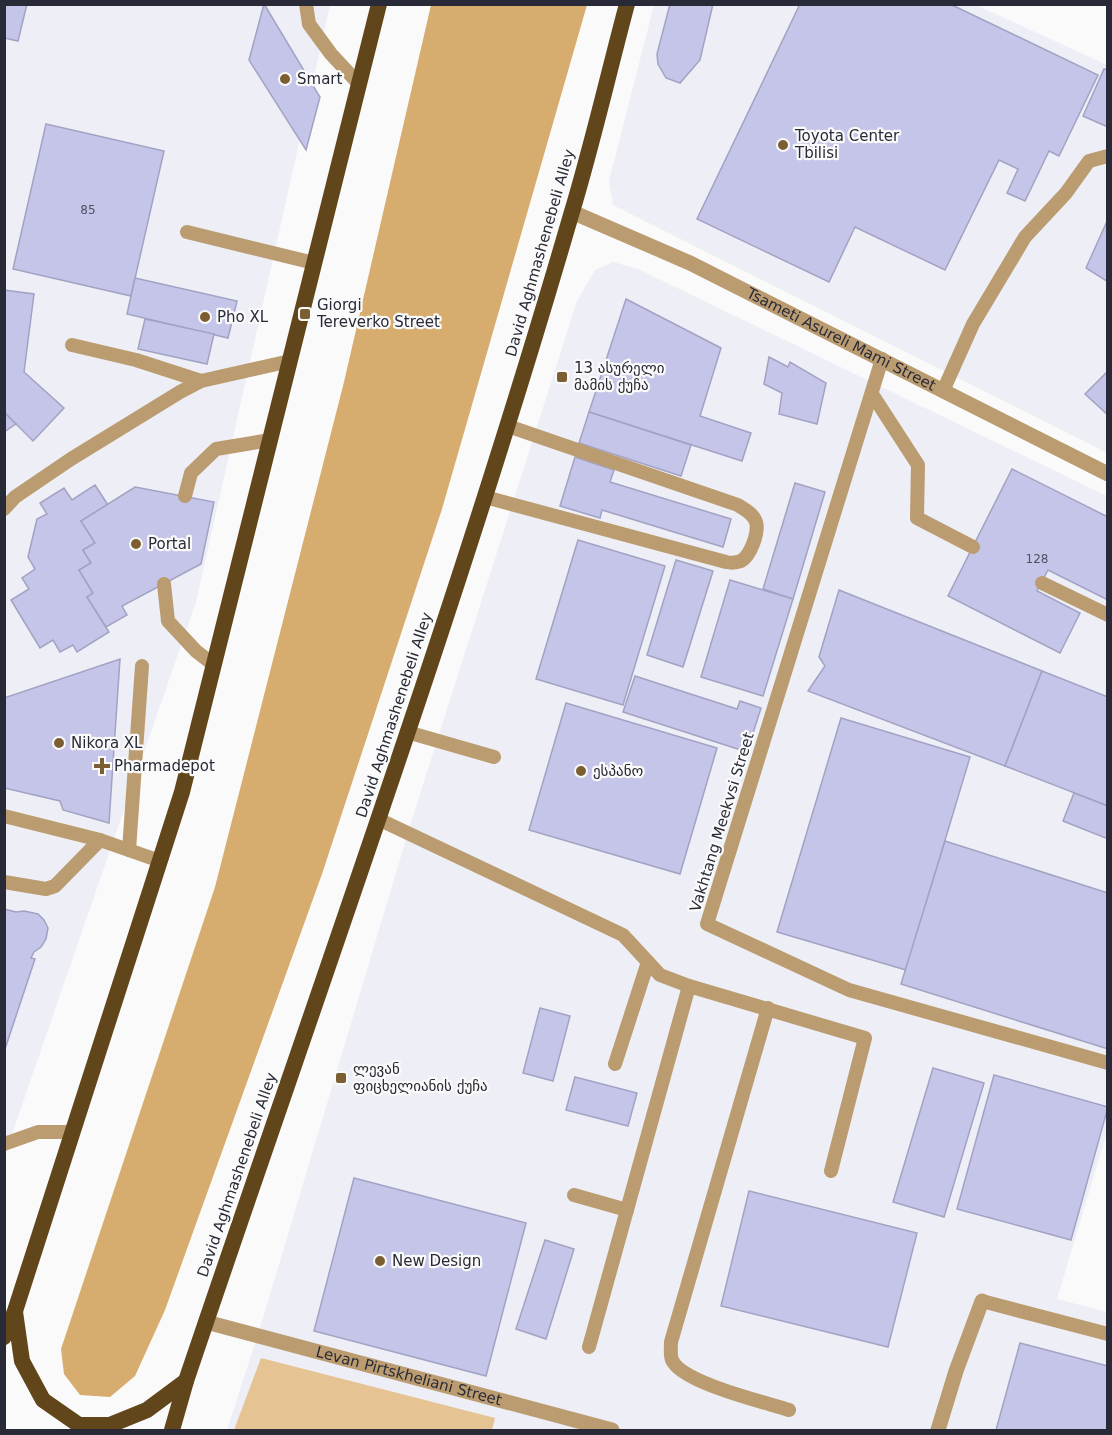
<svg xmlns="http://www.w3.org/2000/svg" width="1112" height="1435" font-family="'DejaVu Sans','Noto Sans Georgian',sans-serif">
<style>
.built{fill:#edeef6}
.green{fill:#e6c393}
.forest{fill:#d7ad6f}
.building{fill:#c4c5e8;stroke:#a2a2c3;stroke-width:1.5}
.lines{fill:none;stroke-linecap:round;stroke-linejoin:round}
.service{stroke:#ba9c70;stroke-width:14}
.minor{stroke:#ba9c70;stroke-width:15}
.tertiary{stroke:#ba9c70;stroke-width:15}
.trunk{stroke:#62461b;stroke-width:16}
.poi-dot{fill:#7b5e32;stroke:#fafafa;stroke-width:2}
.labels{text-anchor:middle;stroke-width:4.5;stroke-linejoin:round;paint-order:stroke}
.number-label{font-size:12px;fill:#505163}
.poi-label{font-size:15px;fill:#292a37;stroke:#fafafa;text-anchor:start}
.street-label{font-size:15px;fill:#292a37;stroke:#fafafa}
</style>
<rect width="100%" height="100%" fill="#fafafa"/>
<g class="built">
<polygon points="5,5 330,5 196,602 5,1154"/>
<polygon points="654,5 976,5 1107,65 1107,453 613,205 609,181"/>
<polygon points="613,262 638,269 1107,496 1107,1132 1057,1299 1107,1312 1107,1430 227,1430 260,1328 413,816 577,301 595,270"/>
</g>
<polygon class="green" points="261,1358 495,1418 492,1430 234,1430"/>
<polygon class="forest" points="431,5 587,5 442,509 322,874 165,1310 135,1376 110,1397 80,1395 64,1374 61,1349 215,887 344,382"/>
<g class="building">
<polygon points="4,4 27,4 18,41 4,38"/>
<polygon points="264,4 320,97 306,150 249,60"/>
<polygon points="670,4 713,4 700,60 680,83 666,78 658,64 657,54"/>
<polygon points="800,4 950,4 1098,75 1059,156 1049,151 1025,201 1007,193 1018,169 999,160 945,270 855,227 829,282 697,219"/>
<polygon points="1104,69 1108,70 1108,127 1083,116"/>
<polygon points="46,124 164,151 131,296 13,269"/>
<polygon points="1108,219 1108,282 1086,268"/>
<polygon points="135,278 237,301 228,338 127,314"/>
<polygon points="4,290 34,294 24,372 64,408 33,441 4,412"/>
<polygon points="626,299 721,348 700,416 751,433 742,461 589,412"/>
<polygon points="145,319 214,334 207,364 138,349"/>
<polygon points="769,357 788,367 790,362 826,383 817,424 779,414 782,393 764,384"/>
<polygon points="1108,371 1108,415 1085,394"/>
<polygon points="4,412 16,424 4,432"/>
<polygon points="589,412 691,445 681,476 579,443"/>
<polygon points="575,457 614,470 610,482 731,519 723,547 602,510 600,518 560,506"/>
<polygon points="1012,469 1108,517 1108,600 1048,570 1037,591 1080,613 1060,653 948,596"/>
<polygon points="795,483 825,492 793,599 763,589"/>
<polygon points="95,485 108,505 81,521 95,543 83,550 91,563 79,570 93,593 87,597 109,632 77,652 73,645 60,652 53,640 40,648 11,600 29,589 22,578 35,569 28,557 37,519 47,514 40,503 64,488 72,500"/>
<polygon points="135,487 214,502 201,564 122,606 127,615 106,627 87,597 93,593 79,570 91,563 83,550 95,543 81,521"/>
<polygon points="578,540 665,566 623,705 536,679"/>
<polygon points="676,560 713,571 683,667 647,655"/>
<polygon points="730,580 793,599 763,696 701,677"/>
<polygon points="839,590 1042,671 1005,766 808,691 825,666 819,657"/>
<polygon points="120,659 109,823 63,810 60,801 4,788 4,698"/>
<polygon points="1042,671 1108,697 1108,806 1005,766"/>
<polygon points="635,676 737,709 740,701 761,708 747,752 623,712"/>
<polygon points="566,703 717,748 680,874 529,830"/>
<polygon points="841,718 970,757 906,970 777,932"/>
<polygon points="1074,793 1108,806 1108,839 1063,821"/>
<polygon points="945,841 1108,893 1108,1049 901,984"/>
<polygon points="4,909 16,912 24,911 38,914 44,920 48,928 46,939 41,947 34,952 31,958 35,959 4,1052"/>
<polygon points="540,1008 570,1016 553,1081 523,1073"/>
<polygon points="933,1068 984,1083 944,1217 893,1202"/>
<polygon points="994,1075 1108,1107 1071,1240 957,1209"/>
<polygon points="575,1077 637,1093 628,1126 566,1110"/>
<polygon points="354,1178 526,1223 486,1376 314,1331"/>
<polygon points="749,1191 917,1233 888,1347 721,1306"/>
<polygon points="545,1240 574,1249 546,1339 516,1329"/>
<polygon points="1020,1343 1108,1366 1108,1430 996,1430"/>
</g>
<g class="lines">
<g class="service">
<polyline points="306,4 309,24 331,54 359,84"/>
<polyline points="187,232 314,263"/>
<polyline points="72,345 136,360 201,381"/>
<polyline points="882,359 707,924 849,990 1108,1063"/>
<polyline points="943,391 973,324 1025,237 1066,193 1089,161 1108,156"/>
<polyline points="872,394 918,465 917,518 973,547"/>
<polyline points="185,496 191,473 216,449 270,440"/>
<path d="M485,497L726,562C731,563 736,563 741,561C751,555 759,532 756,522C753,513 745,510 738,505L508,426"/>
<polyline points="4,509 15,497 71,459 180,392 201,381 290,361"/>
<polyline points="1042,583 1108,615"/>
<polyline points="164,584 168,621 196,651 214,665"/>
<polyline points="407,732 494,757"/>
<polyline points="4,816 100,840 160,861"/>
<polyline points="378,819 623,935 660,975 689,986 865,1038 831,1171"/>
<polyline points="129,850 142,666"/>
<polyline points="4,882 46,889 55,886 100,840"/>
<path d="M768,1008L671,1342C671,1347 670,1355 672,1360C682,1383 765,1402 789,1410"/>
<polyline points="615,1064 648,962"/>
<polyline points="4,1144 38,1132 73,1132"/>
<polyline points="574,1195 627,1210"/>
<polyline points="982,1301 1108,1334"/>
<polyline points="589,1347 689,986"/>
</g>
<g class="minor">
<path id="s1" d="M206,1322L612,1430"/>
<polyline points="938,1430 956,1371 982,1301"/>
</g>
<path class="tertiary" id="s2" d="M572,212L690,263L1108,474"/>
<g class="trunk">
<polyline points="15,1312 22,1361 43,1400 79,1425 110,1425 147,1410 186,1381"/>
<polyline points="4,1337 15,1311 182,792 379,4"/>
<path d="M172,1430L186,1381C317,993 457,608 571,215C592,146 608,75 627,4"/>
</g>
</g>
<g class="poi-dot">
<circle cx="285" cy="79" r="6"/>
<circle cx="783" cy="145" r="6"/>
<rect x="299" y="308" width="12" height="12" rx="3"/>
<circle cx="205" cy="317" r="6"/>
<rect x="556" y="371" width="12" height="12" rx="3"/>
<circle cx="136" cy="544" r="6"/>
<circle cx="59" cy="743" r="6"/>
<path d="M99 757h6v6h6v6h-6v6h-6v-6h-6v-6h6z"/>
<circle cx="581" cy="771" r="6"/>
<rect x="335" y="1072" width="12" height="12" rx="3"/>
<circle cx="380" cy="1261" r="6"/>
</g>
<g class="labels">
<g class="number-label">
<text x="88" y="214">85</text>
<text x="1037" y="563">128</text>
</g>
<g class="poi-label">
<text x="297" y="84">Smart</text>
<text x="795" y="141">Toyota Center<tspan x="795" dy="17">Tbilisi</tspan></text>
<text x="317" y="310">Giorgi<tspan x="317" dy="17">Tereverko Street</tspan></text>
<text x="217" y="322">Pho XL</text>
<text x="574" y="373">13 ასურელი<tspan x="574" dy="17">მამის ქუჩა</tspan></text>
<text x="148" y="549">Portal</text>
<text x="71" y="748">Nikora XL</text>
<text x="114" y="771">Pharmadepot</text>
<text x="593" y="776">ესპანო</text>
<text x="353" y="1074">ლევან<tspan x="353" dy="17">ფიცხელიანის ქუჩა</tspan></text>
<text x="392" y="1266">New Design</text>
</g>
<g class="street-label">
<text transform="translate(540 253) rotate(-74)" y="5">David Aghmashenebeli Alley</text>
<text dy="5" stroke="none"><textPath href="#s2" startOffset="298">Tsameti Asureli Mami Street</textPath></text>
<text transform="translate(394 715) rotate(-72)" y="5">David Aghmashenebeli Alley</text>
<text transform="translate(722 822) rotate(-73)" y="5">Vakhtang Meekvsi Street</text>
<text transform="translate(237 1175) rotate(-71)" y="5">David Aghmashenebeli Alley</text>
<text dy="5" stroke="none"><textPath href="#s1" startOffset="210">Levan Pirtskheliani Street</textPath></text>
</g>
</g>
<rect width="1112" height="1435" fill="none" stroke="#292a37" stroke-width="12"/>
</svg>
